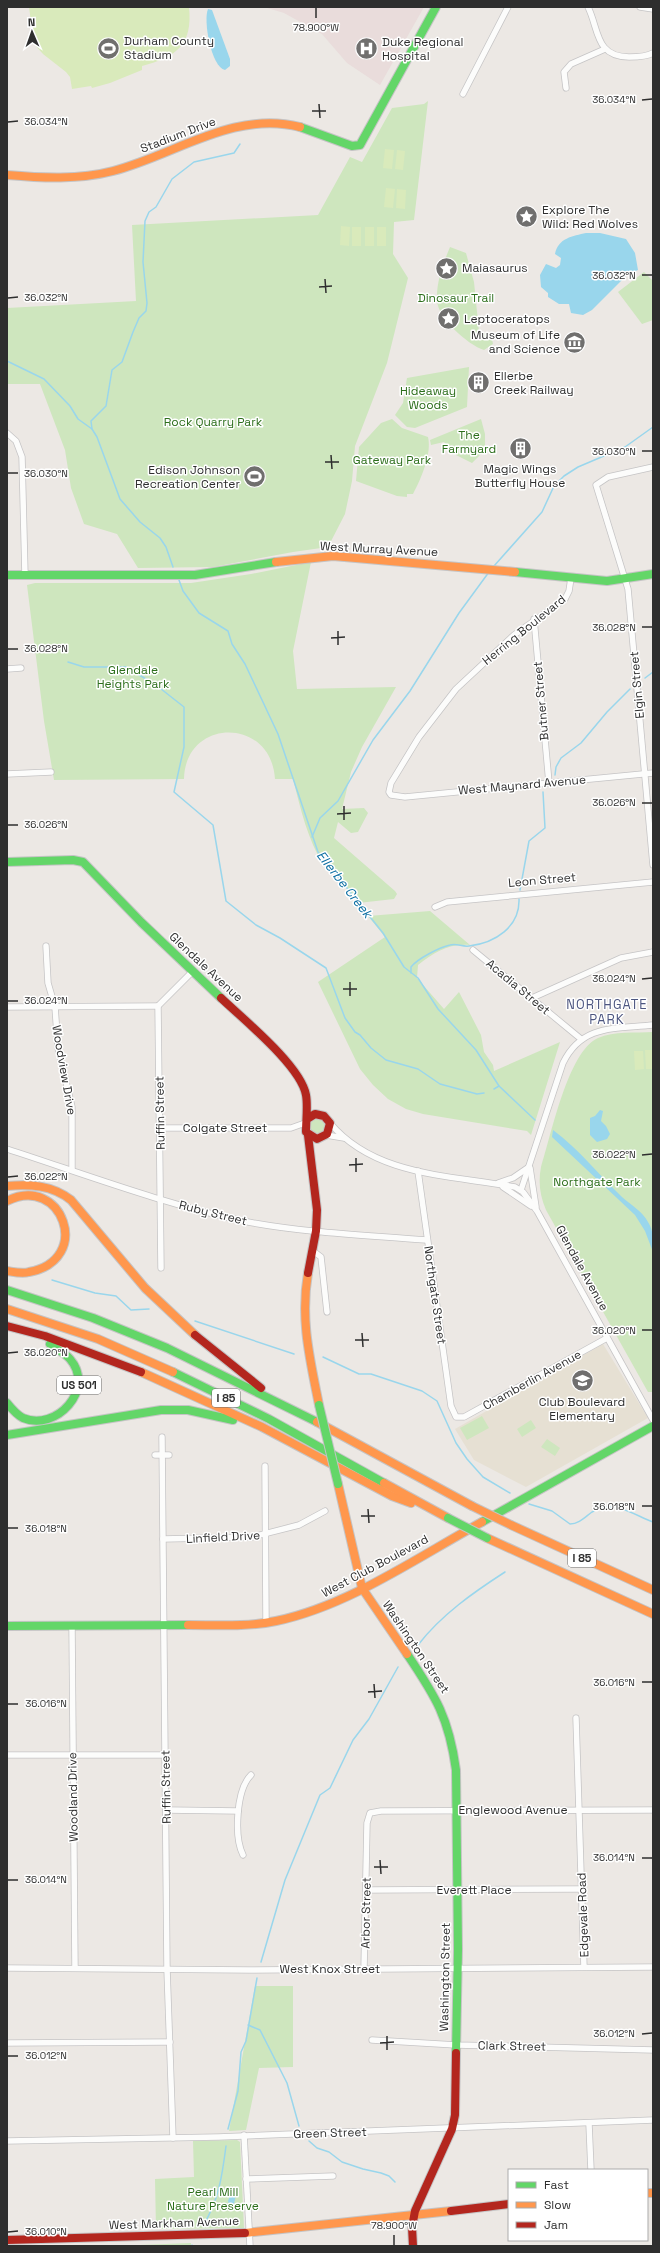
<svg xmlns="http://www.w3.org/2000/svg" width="660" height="2253" font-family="'Space Grotesk',sans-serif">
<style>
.education{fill:#e6e0d3}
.medical{fill:#e9dcdb}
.green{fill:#cee6be}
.pitch{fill:#d9eabb}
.water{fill:#99d6ec}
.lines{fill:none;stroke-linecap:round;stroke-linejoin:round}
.stream{stroke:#99d6ec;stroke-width:1.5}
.street-casing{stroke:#c5c4c5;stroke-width:7}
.fast-casing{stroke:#c5c4c5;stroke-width:10}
.slow-casing{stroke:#c5c4c5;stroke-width:10}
.jam-casing{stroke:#c5c4c5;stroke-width:10}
.street{stroke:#fcfcfb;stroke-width:5.5}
.fast{stroke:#63d668;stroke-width:8}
.slow{stroke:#ff974d;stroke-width:8}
.jam{stroke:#b3261e;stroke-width:8}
.fast-bridge-casing{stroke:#c5c4c5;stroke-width:10;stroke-linecap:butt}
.slow-bridge-casing{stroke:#c5c4c5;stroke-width:10;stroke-linecap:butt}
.fast-bridge{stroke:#63d668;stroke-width:8}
.slow-bridge{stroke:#ff974d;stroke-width:8}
.ticks{fill:none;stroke:#2e2e2e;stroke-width:1.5}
.labels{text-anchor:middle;stroke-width:3;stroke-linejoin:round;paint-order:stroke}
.shield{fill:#fff;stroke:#6d6d6d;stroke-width:1}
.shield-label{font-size:11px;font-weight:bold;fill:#2e2e2e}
.poi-label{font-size:12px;fill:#2e2e2e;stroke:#fff;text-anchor:start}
.street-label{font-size:12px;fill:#2e2e2e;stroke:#fff}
.park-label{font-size:12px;fill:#2c6e1b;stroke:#fff}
.water-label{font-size:13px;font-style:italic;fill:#0d6fa3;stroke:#fff}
.neighbourhood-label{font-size:13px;letter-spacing:1px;fill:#4d5680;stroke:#fff}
.ticks-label{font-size:10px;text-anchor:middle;fill:#2e2e2e;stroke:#fff;stroke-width:3;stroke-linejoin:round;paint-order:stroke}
</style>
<rect width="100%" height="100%" fill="#ece8e4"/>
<polygon class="education" points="603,1344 648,1418 526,1487 474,1460 455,1429"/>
<polygon class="medical" points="264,7 424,7 380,85 347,63 322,34 284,13"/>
<g class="green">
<polygon points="428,101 414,220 394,222 393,254 408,278 387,363 355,446 352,481 345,514 328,547 293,552 213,567 138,568 117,534 84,524 71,488 65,450 40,384 7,384 7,308 136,301 132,225 318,215 350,157 362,162 392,108 424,104"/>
<path d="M450,247L466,253L474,282L479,332L491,334L493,344L484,350C468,345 438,318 437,301C436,282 443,264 450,247Z"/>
<polygon points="644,272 653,281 653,320 642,324 618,292"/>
<polygon points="469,367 467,407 415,428 407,427 395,415 403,403 407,378"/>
<path d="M392,419L402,428L428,437C432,454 421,479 413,494H407V497L397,496L356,481L359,447L381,423Z"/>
<polygon points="481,419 485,434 485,450 472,463 456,455 444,442 431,445 430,440"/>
<path d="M311,562L293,651L297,689L396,687L362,747L351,772L342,809L364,808L368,813L358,832L351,833L338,822L334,838L395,891L397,894L394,899L358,903L327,861L324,866C307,838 301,810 293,779H275C271,716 185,718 184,779L54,780L44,721L27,585L35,583H191L251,574Z"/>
<path d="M430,911L470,945C449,943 433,953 418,965L417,978L444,1009L459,992L481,1035L484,1052L493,1065L494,1071L560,1042L531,1135L527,1131L423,1114L406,1109L388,1099L373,1085L360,1069L318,982L385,937L368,916Z"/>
<path d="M653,1032V1392H648L546,1210C540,1196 538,1182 541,1167C551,1136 568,1051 598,1038C614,1031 636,1033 653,1032Z"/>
<polygon points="310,1118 324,1118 328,1128 322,1136 310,1134 308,1121"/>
<polygon points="482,1416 489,1428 467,1440 460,1428"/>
<polygon points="531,1420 536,1428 522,1437 517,1429"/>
<polygon points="547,1439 560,1448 555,1456 541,1447"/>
<polygon points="255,1986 293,1986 293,2067 259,2068 246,2130 229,2131"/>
<polygon points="237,2140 240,2142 244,2228 156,2229 155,2179 194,2177 193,2141"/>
<polygon points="191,2243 191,2246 139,2246 139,2245"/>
</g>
<g class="pitch">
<path d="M29,7H189C193,45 176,57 142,66V70L110,83L92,88L91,86L72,89L70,77L66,72L43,54L34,44Z"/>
<polygon points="385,149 394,150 392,169 383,168"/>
<polygon points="397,150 405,151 403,170 395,169"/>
<polygon points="386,188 395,189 393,208 384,207"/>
<polygon points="397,189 406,190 405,209 396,208"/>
<polygon points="341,226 350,227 349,246 340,245"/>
<rect x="352" y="227" width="9" height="19"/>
<rect x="365" y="227" width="9" height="19"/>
<rect x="377" y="227" width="9" height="19"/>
<polygon points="645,1050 653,1050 653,1069 646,1069"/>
<polygon points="634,1051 643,1051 644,1069 635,1070"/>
</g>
<g class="water">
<path d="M208,9L212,10L230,59V66L225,70C211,67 203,20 208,9Z"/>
<path d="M586,233H600L626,239L635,253L638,270L628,274L592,310L583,315L571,313L569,304H559L548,297V293L541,287L540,275L546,264L556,268L560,265L561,258L555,254C558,238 573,236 586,233Z"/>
<polygon points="600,1110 603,1111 601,1121 606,1126 610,1134 607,1139 597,1142 590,1135 590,1118 595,1116"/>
<path d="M553,1130C579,1149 599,1175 622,1197C631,1205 642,1211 648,1222C654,1231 653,1242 653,1252L645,1231L635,1215L552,1137Z"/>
<polygon points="233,2192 236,2195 233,2208 230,2208 228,2201 231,2193"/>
</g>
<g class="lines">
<g class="stream">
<polyline points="7,361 44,379 70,406 78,419 92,429 97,437 120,499 140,522 160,538 166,547 173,567"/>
<polyline points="92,429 91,421 106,406 112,370 122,362 133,332 139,318 146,311 147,303 143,262 145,221 149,212 156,207 172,179 194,162 234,153 240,144"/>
<polyline points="494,566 542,512 554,486 564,476 578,467 625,447 653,427"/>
<polyline points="179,580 183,591 199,613 228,631 232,644 245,664 278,734 318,852 383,933 404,967 418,978 438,1009 476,1050 499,1086 535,1120"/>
<polyline points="68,662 84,667 126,667 156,685 184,707 184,747 174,792 213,825 226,901 256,925 280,938 326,968 345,1018 355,1032 360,1035 371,1048 386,1060 418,1069 440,1084 477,1094 484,1093"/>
<polyline points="645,678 653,672"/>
<polyline points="555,775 556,767 561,758 581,743 607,712 630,689"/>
<polyline points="312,837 320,818 338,801 373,740 410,691 459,613 489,572"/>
<polyline points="520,890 529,841 545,828 543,792"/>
<path d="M411,973V967C417,959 440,947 450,945C457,943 462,947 469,946C495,943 520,927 519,899"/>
<polyline points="494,1089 499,1086"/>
<polyline points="52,1280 95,1293 116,1296 131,1310 149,1309"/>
<polyline points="195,1321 294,1354"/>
<polyline points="323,1357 359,1374 371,1374 422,1391 437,1401 456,1443 467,1459 483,1477 510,1493"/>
<path d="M529,1504L552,1511L570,1524C579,1524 585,1517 592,1512C613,1499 632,1514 653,1522"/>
<path d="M418,1645C441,1615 474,1592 505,1572"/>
<polyline points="261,1962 285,1880 320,1795 330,1788 353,1740 369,1719 398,1667"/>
<polyline points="248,2025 260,2030 287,2083 299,2126"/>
<polyline points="228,2129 238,2091 241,2052 246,2041 257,1978"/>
<polyline points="309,2141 317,2148 329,2152 342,2162 363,2169 381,2173 389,2176 395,2182"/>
<path d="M203,2226C219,2199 222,2177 226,2146"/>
<polyline points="192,2246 192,2245"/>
</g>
<defs>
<g id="street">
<path d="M588,7C599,29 595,57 629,57C637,57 646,57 653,53"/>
<polyline points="640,7 653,9"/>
<polyline points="566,88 564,72 571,64 605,49"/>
<polyline points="463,94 508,7"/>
<polyline points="7,433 16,441 22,457 25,575"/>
<polyline points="653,467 608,477 596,485 628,589 653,865"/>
<polyline points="571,578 569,591 565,599 514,635 456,689 419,737 391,783 389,792 391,795 405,797 653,773"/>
<polyline points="534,619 549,783"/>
<polyline points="7,669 21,668"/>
<polyline points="7,774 51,772"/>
<polyline points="435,907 447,902 653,882"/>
<polyline points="46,946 48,983 55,1007 58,1048 72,1107 72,1170"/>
<polyline points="473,950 581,1039"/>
<polyline points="532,998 621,958 653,952"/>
<polyline points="7,1007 158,1006"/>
<path d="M330,1123C375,1177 452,1175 515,1187L523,1192L537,1211L653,1420"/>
<polyline points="160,1128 291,1128 305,1123"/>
<polyline points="326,1135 344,1138"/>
<path d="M7,1149C87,1175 166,1205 248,1222C307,1233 367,1235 427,1240"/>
<polyline points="530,1168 536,1207"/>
<polyline points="418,1171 451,1406 456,1417 464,1417 607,1338"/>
<polyline points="498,1183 513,1178 529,1167"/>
<polyline points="503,1187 531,1206"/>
<path d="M521,1190L563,1063C582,1024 615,1029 653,1025"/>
<polyline points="313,1251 321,1257 327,1312"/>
<polyline points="161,1268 158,1006 193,971"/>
<polyline points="162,1437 167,1969 173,2138"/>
<polyline points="155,1455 169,1455"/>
<polyline points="265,1466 266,1622"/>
<polyline points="163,1539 252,1537 299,1525 325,1511"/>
<polyline points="72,1626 75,1968"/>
<polyline points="576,1718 584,1967"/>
<polyline points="7,1755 166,1755"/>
<polyline points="166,1810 238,1811"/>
<path d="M243,1855C234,1837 236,1790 251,1775"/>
<polyline points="366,1890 582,1889"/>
<polyline points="7,1968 250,1970 653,1967"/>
<polyline points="364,1969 367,1823 370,1813 381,1811 653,1810"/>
<polyline points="372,2040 456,2045 653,2050"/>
<polyline points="7,2043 170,2042"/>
<polyline points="589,2124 591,2170"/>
<polyline points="244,2135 250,2246"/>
<polyline points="7,2141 218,2137 653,2120"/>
<polyline points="246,2179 333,2176"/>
</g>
<g id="fast">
<polyline points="300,127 352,146 360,145 436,7"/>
<polyline points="515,572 607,581 653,574"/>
<polyline points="7,575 195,575 276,562"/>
<polyline points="7,862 73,860 83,862 141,922 221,998"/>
<polyline points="7,1290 93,1318 167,1348 317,1422"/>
<polyline points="173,1372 269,1419 384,1483"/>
<path d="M7,1403C11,1408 17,1415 23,1418C56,1432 96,1389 70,1359C65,1353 56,1349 50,1344"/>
<polyline points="7,1435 161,1410 188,1410 233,1420"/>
<polyline points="482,1522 653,1426"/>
<polyline points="7,1626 188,1625"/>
<path d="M407,1654C436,1697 449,1718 456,1770L458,1949L456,2053"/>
</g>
<g id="slow">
<path d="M7,175C42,178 79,180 113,171C175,155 233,110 300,127"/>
<polyline points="276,562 333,556 515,572"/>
<path d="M7,1186C30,1184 52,1185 71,1200L145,1288L195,1335"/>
<path d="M7,1201C62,1173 94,1260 29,1272C22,1274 14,1272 7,1271"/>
<path d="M308,1273C300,1320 310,1359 319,1405"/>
<polyline points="7,1309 98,1339 173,1372"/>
<polyline points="141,1372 262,1427 392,1496 411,1503"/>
<polyline points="317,1422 472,1506"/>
<polyline points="384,1483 448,1518"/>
<polyline points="338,1484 362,1588 407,1654"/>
<polyline points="511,1525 653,1590"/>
<polyline points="487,1538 653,1614"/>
<path d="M188,1625C217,1625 247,1627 276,1621C348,1606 418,1557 482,1522"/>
<polyline points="647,2193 653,2193"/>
<polyline points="245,2233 451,2211"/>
</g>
<g id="jam">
<path d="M221,998C243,1019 301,1066 306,1095C308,1106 306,1120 306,1132L317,1139L327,1134L330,1123L324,1116L315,1114L307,1119"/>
<polyline points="308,1135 317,1210 316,1231 308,1273"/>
<polyline points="7,1326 45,1336 141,1372"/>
<polyline points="195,1335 261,1388"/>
<polyline points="451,2211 509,2204"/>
<polyline points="7,2240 245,2233"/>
<polyline points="413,2246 412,2227 415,2211 452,2129 455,2115 456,2053"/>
</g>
</defs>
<use href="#street" class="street-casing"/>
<use href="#fast" class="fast-casing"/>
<use href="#slow" class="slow-casing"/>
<use href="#jam" class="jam-casing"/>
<use href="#street" class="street"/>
<use href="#fast" class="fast"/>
<use href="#slow" class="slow"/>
<use href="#jam" class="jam"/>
<defs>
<g id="fast-bridge">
<polyline points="319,1405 338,1484"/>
<polyline points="448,1518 487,1538"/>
</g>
<polyline id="slow-bridge" points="472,1506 511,1525"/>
</defs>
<use href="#fast-bridge" class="fast-bridge-casing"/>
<use href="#slow-bridge" class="slow-bridge-casing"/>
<use href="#fast-bridge" class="fast-bridge"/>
<use href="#slow-bridge" class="slow-bridge"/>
</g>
<path class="ticks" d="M316,8V18M642,100L652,99M319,104L320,118M312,111H326M8,122L18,121M642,275H652M325,279L326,293M319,287L332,286M8,298L18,297M642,451H652M331,455L332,469M325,462H339M8,473H18M642,627H652M338,631V645M331,638L345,637M8,649H18M642,803H652M344,806V820M337,814L351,813M8,825H18M642,979L652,978M350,982V996M343,989H357M8,1001H18M642,1155L652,1154M356,1158V1172M349,1165L363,1164M8,1177L18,1176M642,1330H652M362,1333L363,1347M355,1340H369M8,1353L18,1352M642,1506H652M368,1509L369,1523M361,1516H375M8,1528H18M642,1682H652M374,1684L375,1698M368,1692L382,1691M8,1704H18M642,1858H652M380,1860L381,1874M374,1867H388M8,1880H18M642,2034L652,2033M387,2036V2050M380,2043L394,2042M8,2056H18M8,2232L18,2231M394,2235V2245"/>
<defs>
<symbol id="stadium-disc" viewBox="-11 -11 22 22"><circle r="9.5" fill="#706f6e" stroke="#fff"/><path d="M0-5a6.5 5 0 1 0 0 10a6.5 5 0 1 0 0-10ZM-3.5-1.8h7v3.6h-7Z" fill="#fff"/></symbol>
<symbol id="hospital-disc" viewBox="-11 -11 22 22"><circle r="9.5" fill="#706f6e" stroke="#fff"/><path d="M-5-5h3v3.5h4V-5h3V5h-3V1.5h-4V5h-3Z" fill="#fff"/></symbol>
<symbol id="sight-disc" viewBox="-11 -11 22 22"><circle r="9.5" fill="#706f6e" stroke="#fff"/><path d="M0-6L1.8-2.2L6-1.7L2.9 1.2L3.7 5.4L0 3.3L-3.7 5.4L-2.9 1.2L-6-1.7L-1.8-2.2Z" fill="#fff"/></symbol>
<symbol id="museum-disc" viewBox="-11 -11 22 22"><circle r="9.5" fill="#706f6e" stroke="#fff"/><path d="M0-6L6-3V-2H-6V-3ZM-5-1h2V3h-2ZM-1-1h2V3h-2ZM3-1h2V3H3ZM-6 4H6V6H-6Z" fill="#fff"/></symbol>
<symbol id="building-disc" viewBox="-11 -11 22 22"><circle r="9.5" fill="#706f6e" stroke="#fff"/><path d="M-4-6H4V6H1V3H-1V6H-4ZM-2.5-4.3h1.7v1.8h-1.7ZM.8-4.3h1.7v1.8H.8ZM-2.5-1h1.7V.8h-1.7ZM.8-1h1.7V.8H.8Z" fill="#fff"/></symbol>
<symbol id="school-disc" viewBox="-11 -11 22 22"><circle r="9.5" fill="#706f6e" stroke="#fff"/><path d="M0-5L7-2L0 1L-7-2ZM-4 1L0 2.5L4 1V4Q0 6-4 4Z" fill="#fff"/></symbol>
</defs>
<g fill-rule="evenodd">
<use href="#stadium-disc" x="96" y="36" width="25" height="25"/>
<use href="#hospital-disc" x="354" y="36" width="25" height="25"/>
<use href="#sight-disc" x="514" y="204" width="25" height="25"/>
<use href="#sight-disc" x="434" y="256" width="25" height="25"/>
<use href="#sight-disc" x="436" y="306" width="25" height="25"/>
<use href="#museum-disc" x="562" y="330" width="25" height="25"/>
<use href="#building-disc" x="466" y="370" width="25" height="25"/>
<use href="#building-disc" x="508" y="436" width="25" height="25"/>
<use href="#stadium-disc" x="242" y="464" width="25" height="25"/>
<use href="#school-disc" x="570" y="1368" width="25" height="25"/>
</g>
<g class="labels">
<g class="shield">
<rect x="57" y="1376" width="44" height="18" rx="3"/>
<rect x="212" y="1389" width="28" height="18" rx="3"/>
<rect x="568" y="1549" width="28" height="18" rx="3"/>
</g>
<g class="shield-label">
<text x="79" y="1389">US 501</text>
<text x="226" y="1402">I 85</text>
<text x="582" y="1562">I 85</text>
</g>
<g class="poi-label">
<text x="124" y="45">Durham County<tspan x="124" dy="14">Stadium</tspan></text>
<text x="382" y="46">Duke Regional<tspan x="382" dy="14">Hospital</tspan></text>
<text x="542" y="214">Explore The<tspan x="542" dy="14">Wild: Red Wolves</tspan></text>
<text x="462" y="272">Maiasaurus</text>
<text x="464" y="323">Leptoceratops</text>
<text x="560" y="339" text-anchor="end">Museum of Life<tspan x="560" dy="14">and Science</tspan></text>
<text x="494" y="380">Ellerbe<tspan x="494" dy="14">Creek Railway</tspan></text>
<text x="520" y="473" text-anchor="middle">Magic Wings<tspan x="520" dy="14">Butterfly House</tspan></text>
<text x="240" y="474" text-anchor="end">Edison Johnson<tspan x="240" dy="14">Recreation Center</tspan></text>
<text x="582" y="1406" text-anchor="middle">Club Boulevard<tspan x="582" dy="14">Elementary</tspan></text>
</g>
<g class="street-label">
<text transform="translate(178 135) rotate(-21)" y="4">Stadium Drive</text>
<text transform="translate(379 549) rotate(3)" y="4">West Murray Avenue</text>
<text transform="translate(524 630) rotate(-39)" y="4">Herring Boulevard</text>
<text transform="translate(637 685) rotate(-95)" y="4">Elgin Street</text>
<text transform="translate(541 701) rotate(-95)" y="4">Butner Street</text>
<text transform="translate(522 785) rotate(-5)" y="4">West Maynard Avenue</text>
<text transform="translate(542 880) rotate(-5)" y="4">Leon Street</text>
<text transform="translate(206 967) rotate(43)" y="4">Glendale Avenue</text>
<text transform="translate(518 987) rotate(40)" y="4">Acadia Street</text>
<text transform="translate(64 1070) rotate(80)" y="4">Woodview Drive</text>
<text transform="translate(160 1113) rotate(-91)" y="4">Ruffin Street</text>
<text x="225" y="1132">Colgate Street</text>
<text transform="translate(213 1213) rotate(14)" y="4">Ruby Street</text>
<text transform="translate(582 1268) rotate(61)" y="4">Glendale Avenue</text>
<text transform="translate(435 1295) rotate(82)" y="4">Northgate Street</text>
<text transform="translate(532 1380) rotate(-29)" y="4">Chamberlin Avenue</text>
<text transform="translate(223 1537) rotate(-3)" y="4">Linfield Drive</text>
<text transform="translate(375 1566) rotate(-28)" y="4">West Club Boulevard</text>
<text transform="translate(416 1647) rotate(56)" y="4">Washington Street</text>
<text transform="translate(166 1787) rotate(-91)" y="4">Ruffin Street</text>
<text transform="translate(73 1797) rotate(-91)" y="4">Woodland Drive</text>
<text x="513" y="1814">Englewood Avenue</text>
<text x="474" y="1894">Everett Place</text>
<text transform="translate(366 1913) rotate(-89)" y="4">Arbor Street</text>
<text transform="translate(583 1915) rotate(-92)" y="4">Edgevale Road</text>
<text x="330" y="1973">West Knox Street</text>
<text transform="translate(445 1977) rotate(-89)" y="4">Washington Street</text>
<text transform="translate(512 2046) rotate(1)" y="4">Clark Street</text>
<text transform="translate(330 2133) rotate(-2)" y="4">Green Street</text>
<text transform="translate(174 2223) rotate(-2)" y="4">West Markham Avenue</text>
</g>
<g class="park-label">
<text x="456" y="302">Dinosaur Trail</text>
<text x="428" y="395">Hideaway<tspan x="428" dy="14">Woods</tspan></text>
<text x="213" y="426">Rock Quarry Park</text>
<text x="469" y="439">The<tspan x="469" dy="14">Farmyard</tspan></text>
<text x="392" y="464">Gateway Park</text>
<text x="133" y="674">Glendale<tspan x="133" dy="14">Heights Park</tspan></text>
<text x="597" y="1186">Northgate Park</text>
<text x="213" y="2196">Pearl Mill<tspan x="213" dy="14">Nature Preserve</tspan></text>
</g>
<g class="water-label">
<text transform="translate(345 884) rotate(52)" y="5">Ellerbe Creek</text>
</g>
<g class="neighbourhood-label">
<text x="607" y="1009">NORTHGATE<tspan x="607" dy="15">PARK</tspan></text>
</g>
</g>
<g class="ticks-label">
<text x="316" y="31">78.900°W</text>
<text x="614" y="103">36.034°N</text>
<text x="46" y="125">36.034°N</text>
<text x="614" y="279">36.032°N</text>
<text x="46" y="301">36.032°N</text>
<text x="614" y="455">36.030°N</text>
<text x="46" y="477">36.030°N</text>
<text x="614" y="631">36.028°N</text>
<text x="46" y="652">36.028°N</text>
<text x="614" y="806">36.026°N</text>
<text x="46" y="828">36.026°N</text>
<text x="614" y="982">36.024°N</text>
<text x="46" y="1004">36.024°N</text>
<text x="614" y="1158">36.022°N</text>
<text x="46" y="1180">36.022°N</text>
<text x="614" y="1334">36.020°N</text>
<text x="46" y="1356">36.020°N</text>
<text x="614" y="1510">36.018°N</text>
<text x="46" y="1532">36.018°N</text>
<text x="614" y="1686">36.016°N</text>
<text x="46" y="1707">36.016°N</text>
<text x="614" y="1861">36.014°N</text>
<text x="46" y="1883">36.014°N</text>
<text x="614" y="2037">36.012°N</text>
<text x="46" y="2059">36.012°N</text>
<text x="394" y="2229">78.900°W</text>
<text x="46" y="2235">36.010°N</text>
</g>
<rect width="660" height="2253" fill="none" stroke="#2e2e2e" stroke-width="16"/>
<rect x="508" y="2169" width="140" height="72" fill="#ffffff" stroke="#ababab"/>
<rect x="516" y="2182" width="20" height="6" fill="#63d668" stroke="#ababab"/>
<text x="544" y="2189" font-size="12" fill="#2e2e2e">Fast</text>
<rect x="516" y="2202" width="20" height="6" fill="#ff974d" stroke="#ababab"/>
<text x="544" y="2209" font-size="12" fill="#2e2e2e">Slow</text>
<rect x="516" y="2222" width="20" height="6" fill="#b3261e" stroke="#ababab"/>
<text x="544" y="2229" font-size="12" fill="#2e2e2e">Jam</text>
<g transform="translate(32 32) rotate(358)" stroke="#ffffff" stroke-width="3" paint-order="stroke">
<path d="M0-3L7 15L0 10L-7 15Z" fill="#2e2e2e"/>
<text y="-6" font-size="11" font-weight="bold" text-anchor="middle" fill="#2e2e2e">N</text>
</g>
</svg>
